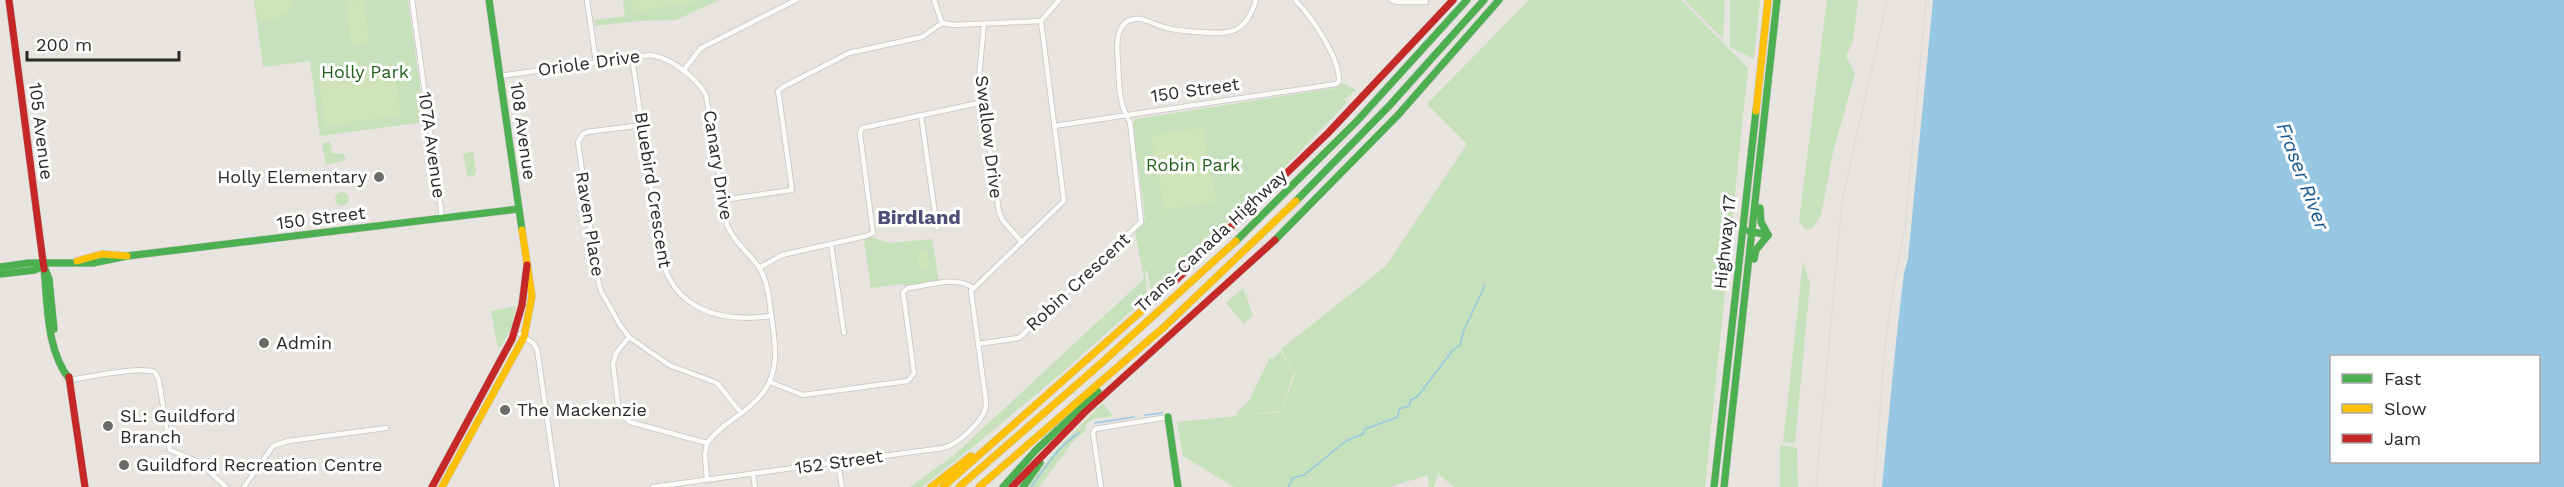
<svg xmlns="http://www.w3.org/2000/svg" width="2564" height="487" font-family="'Work Sans',sans-serif">
<style>
.green{fill:#c6e1bb}
.pitch{fill:#cfe4b9}
.water{fill:#98c7e4;fill-rule:evenodd}
.lines{fill:none;stroke-linecap:round;stroke-linejoin:round}
.stream{stroke:#98c7e4;stroke-width:1.5}
.street-casing{stroke:#c6c4c5;stroke-width:6}
.fast-casing{stroke:#c6c4c5;stroke-width:8}
.slow-casing{stroke:#c6c4c5;stroke-width:8}
.jam-casing{stroke:#c6c4c5;stroke-width:8}
.street{stroke:#fcfbfa;stroke-width:4.5}
.fast{stroke:#4caf50;stroke-width:7}
.slow{stroke:#ffc107;stroke-width:7}
.jam{stroke:#c62828;stroke-width:7}
.rail{stroke:#dddcde;stroke-width:1.5}
.poi-dot{fill:#6c6b69;stroke:#fff;stroke-width:2}
.labels{text-anchor:middle;stroke-width:6;stroke-linejoin:round;paint-order:stroke}
.street-label{font-size:18px;fill:#292929;stroke:#fff}
.park-label{font-size:18px;fill:#24611f;stroke:#fff}
.poi-label{font-size:18px;fill:#292929;stroke:#fff;text-anchor:start}
.water-label{font-size:20px;font-style:italic;fill:#165791;stroke:#fff}
.neighbourhood-label{font-size:20px;font-weight:bold;fill:#4d4f77;stroke:#fff}
</style>
<rect width="100%" height="100%" fill="#e8e5e0"/>
<g class="green">
<polygon points="254,0 408,0 425,122 320,136 310,61 263,67"/>
<polygon points="623,0 719,0 676,20 639,21 595,26 594,20 625,16"/>
<polygon points="1529,0 1681,0 1748,68 1705,487 1454,487 1438,474 1434,487 1429,487 1428,475 1390,487 1234,487 1183,456 1177,422 1237,416 1237,412 1249,401 1270,357 1273,359 1281,351 1294,373 1281,411 1238,416 1281,412 1295,374 1281,349 1386,266 1467,144 1427,104"/>
<polygon points="1684,0 1725,0 1723,39"/>
<polygon points="1730,0 1760,0 1754,59 1730,47"/>
<polygon points="1827,0 1858,0 1853,41 1846,56 1855,73 1833,153 1821,215 1813,228 1805,230 1799,221"/>
<polygon points="1343,83 1356,90 1345,100 1347,103 1273,179 1151,294 1148,273 1145,269 1147,297 1064,371 973,447 922,487 910,487 954,455 1144,279 1135,232 1143,224 1145,218 1133,125 1135,119 1335,88"/>
<polygon points="330,142 332,153 343,154 346,160 326,165 322,143"/>
<polygon points="473,151 476,171 474,176 470,177 467,175 463,154"/>
<circle cx="342" cy="199" r="7"/>
<polygon points="872,237 889,243 932,239 939,281 905,286 902,284 871,288 864,240"/>
<polygon points="1803,261 1810,284 1795,443 1783,442"/>
<polygon points="1243,288 1253,315 1244,324 1226,303"/>
<polygon points="516,306 512,326 501,347 498,348 491,311"/>
<polygon points="1103,403 1113,416 1093,419 1087,423 1085,431 1072,443 1039,487 1027,487 1057,449"/>
<polygon points="1780,445 1797,448 1798,487 1780,487"/>
</g>
<g class="pitch">
<polygon points="255,0 293,0 287,13 274,19 258,18"/>
<polygon points="355,0 364,1 369,38 366,43 354,44 351,41 346,3"/>
<polygon points="630,0 702,0 635,12"/>
<polygon points="394,64 401,116 325,125 319,77 322,73"/>
<polygon points="1203,127 1216,201 1164,210 1151,136"/>
<polygon points="926,251 928,269 920,270 917,252"/>
</g>
<path class="water" d="M1933,0H2564V487H1882C1889,416 1895,344 1904,273L1908,259ZM2332,356H2538V462H2332Z"/>
<g class="lines">
<g class="stream">
<polyline points="1145,415 1162,413"/>
<polyline points="1095,423 1134,417"/>
<path d="M1031,487C1045,468 1059,445 1079,433"/>
<polyline points="1288,487 1293,478 1304,475 1346,441 1363,434 1365,429 1398,417 1399,409 1409,406 1411,400 1418,396 1453,350 1460,345 1464,330 1485,285"/>
</g>
<defs>
<g id="street">
<polyline points="412,0 442,218"/>
<polyline points="587,0 596,62"/>
<polyline points="934,0 942,23"/>
<polyline points="1391,0 1396,2 1426,2"/>
<polyline points="1041,21 1059,0"/>
<polyline points="942,23 955,25 1041,21"/>
<polyline points="984,24 979,76 999,212 1003,221 1022,242"/>
<path d="M632,57L661,256C674,310 720,323 771,316"/>
<polyline points="683,71 701,48 796,0"/>
<path d="M500,76L651,55C671,58 696,77 706,95L727,225C734,243 750,253 760,269C768,283 769,299 771,314C775,342 781,370 762,394C747,414 721,423 707,443L705,455L707,480"/>
<polyline points="921,115 937,228"/>
<polyline points="642,125 587,132 583,134 578,142 597,276 601,291 620,325 629,337 669,365 717,383 741,413"/>
<path d="M1054,126L1336,84L1339,81C1340,59 1311,15 1295,0"/>
<polyline points="723,200 792,190 779,96 778,91 783,87 849,53 922,37 942,23"/>
<polyline points="831,244 844,333"/>
<polyline points="759,268 782,255 866,236 873,233 860,134 862,128 983,102"/>
<polyline points="520,334 533,343 537,349 557,487"/>
<polyline points="629,337 616,353 613,364 619,412 630,422 707,443"/>
<path d="M978,344L1019,338L1141,222L1130,122C1118,103 1119,82 1118,60C1116,43 1116,16 1141,19C1150,21 1158,26 1167,28C1177,31 1188,31 1199,32C1231,35 1246,33 1256,0"/>
<path d="M70,380C89,377 140,366 155,372L159,381L170,450L199,462L226,487"/>
<path d="M770,382L803,395L908,381L914,373L903,292L908,288C926,286 957,275 973,288"/>
<polyline points="838,462 842,487"/>
<polyline points="753,474 755,487"/>
<polyline points="244,487 273,446 288,441 386,428"/>
<path d="M653,487L943,448C959,444 987,419 986,402L971,291L1064,201L1041,21"/>
<polyline points="1101,487 1093,433 1095,429 1168,417"/>
</g>
<g id="fast">
<polyline points="489,0 522,230"/>
<polyline points="1296,201 1390,105 1484,0"/>
<polyline points="1760,208 1761,222 1768,235"/>
<polyline points="1749,231 1768,235"/>
<polyline points="1275,240 1398,115 1499,0"/>
<polyline points="1236,241 1357,121 1467,0"/>
<polyline points="1754,259 1756,250 1768,235"/>
<polyline points="0,267 29,263 93,263 127,256 519,209"/>
<path d="M44,269C48,306 46,350 70,380"/>
<polyline points="45,269 49,279 54,329"/>
<polyline points="0,274 35,270 44,265"/>
<polyline points="1168,417 1178,487"/>
<polyline points="1003,487 1036,450 1098,392"/>
<polyline points="1023,487 1040,463"/>
<polyline points="1714,487 1756,111"/>
<polyline points="1724,487 1777,0"/>
</g>
<g id="slow">
<polyline points="1756,111 1768,0"/>
<polyline points="77,261 102,254 127,256"/>
<polyline points="442,487 524,337 532,296 522,230"/>
<polyline points="931,487 971,456"/>
<polyline points="943,487 1173,283"/>
<polyline points="959,487 1097,367 1236,241"/>
<polyline points="979,487 1164,327 1296,201"/>
</g>
<g id="jam">
<polyline points="9,0 44,269"/>
<polyline points="1173,283 1328,133 1453,0"/>
<polyline points="69,377 85,487"/>
<polyline points="432,487 512,339 522,305 527,265"/>
<polyline points="1012,487 1085,412 1275,240"/>
</g>
</defs>
<use href="#street" class="street-casing"/>
<use href="#fast" class="fast-casing"/>
<use href="#slow" class="slow-casing"/>
<use href="#jam" class="jam-casing"/>
<use href="#street" class="street"/>
<use href="#fast" class="fast"/>
<use href="#slow" class="slow"/>
<use href="#jam" class="jam"/>
<g class="rail">
<polyline points="1816,487 1842,201 1887,0"/>
<polyline points="1874,487 1885,346 1891,302 1905,227 1926,0"/>
</g>
</g>
<g class="poi-dot">
<circle cx="379" cy="177" r="6"/>
<circle cx="264" cy="343" r="6"/>
<circle cx="505" cy="410" r="6"/>
<circle cx="108" cy="426" r="6"/>
<circle cx="124" cy="465" r="6"/>
</g>
<g class="labels">
<g class="street-label">
<text transform="translate(589 63) rotate(-8)" y="6">Oriole Drive</text>
<text transform="translate(1195 90) rotate(-8)" y="6">150 Street</text>
<text transform="translate(41 131) rotate(83)" y="6">105 Avenue</text>
<text transform="translate(523 131) rotate(82)" y="6">108 Avenue</text>
<text transform="translate(989 137) rotate(83)" y="6">Swallow Drive</text>
<text transform="translate(432 145) rotate(82)" y="6">107A Avenue</text>
<text transform="translate(718 165) rotate(81)" y="6">Canary Drive</text>
<text transform="translate(653 190) rotate(81)" y="6">Bluebird Crescent</text>
<text transform="translate(321 218) rotate(-7)" y="6">150 Street</text>
<text transform="translate(590 224) rotate(81)" y="6">Raven Place</text>
<text transform="translate(1211 241) rotate(-43)" y="6">Trans-Canada Highway</text>
<text transform="translate(1725 242) rotate(-84)" y="6">Highway 17</text>
<text transform="translate(1078 282) rotate(-43)" y="6">Robin Crescent</text>
<text transform="translate(839 462) rotate(-8)" y="6">152 Street</text>
</g>
<g class="park-label">
<text x="365" y="78">Holly Park</text>
<text x="1193" y="171">Robin Park</text>
</g>
<g class="poi-label">
<text x="367" y="183" text-anchor="end">Holly Elementary</text>
<text x="276" y="349">Admin</text>
<text x="517" y="416">The Mackenzie</text>
<text x="120" y="422">SL: Guildford<tspan x="120" dy="21">Branch</tspan></text>
<text x="136" y="471">Guildford Recreation Centre</text>
</g>
<g class="water-label">
<text transform="translate(2303 176) rotate(69)" y="7">Fraser River</text>
</g>
<g class="neighbourhood-label">
<text x="919" y="224">Birdland</text>
</g>
</g>
<rect x="2330" y="355" width="210" height="108" fill="#ffffff" stroke="#a9a9a9" stroke-width="1.5"/>
<rect x="2342" y="374" width="30" height="9" fill="#4caf50" stroke="#a9a9a9" stroke-width="1.5"/>
<text x="2384" y="385" font-size="18" fill="#292929">Fast</text>
<rect x="2342" y="404" width="30" height="9" fill="#ffc107" stroke="#a9a9a9" stroke-width="1.5"/>
<text x="2384" y="415" font-size="18" fill="#292929">Slow</text>
<rect x="2342" y="434" width="30" height="9" fill="#c62828" stroke="#a9a9a9" stroke-width="1.5"/>
<text x="2384" y="445" font-size="18" fill="#292929">Jam</text>
<path d="M27 51v9h152v-9" fill="none" stroke="#292929" stroke-width="3"/>
<text x="36" y="51" font-size="18" fill="#292929" stroke="#ffffff" stroke-width="4.5" paint-order="stroke">200 m</text>
</svg>
